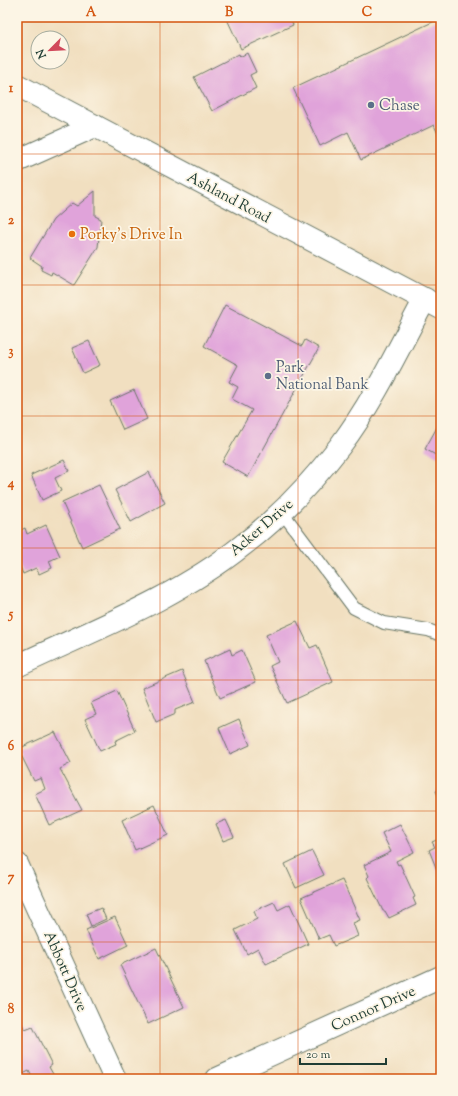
<svg xmlns="http://www.w3.org/2000/svg" width="458" height="1096" font-family="'Sorts Mill Goudy',serif">
<style>
.building{fill:#e0a3da}
.lines{fill:none;stroke-linecap:round;stroke-linejoin:round}
.lane-casing{stroke:#687665;stroke-width:14}
.street-casing{stroke:#687665;stroke-width:24}
.primary-casing{stroke:#687665;stroke-width:24}
.lane{stroke:#fff;stroke-width:12}
.street{stroke:#fff;stroke-width:22}
.primary{stroke:#fff;stroke-width:22}
.grid{fill:none;stroke:#d45610;stroke-width:1;stroke-opacity:0.55}
.service-dot{fill:#5c6f8a;stroke:#fcf5e5;stroke-width:1.5}
.food-dot{fill:#e8710a;stroke:#fcf5e5;stroke-width:1.5}
.labels{text-anchor:middle;stroke-width:3.5;stroke-linejoin:round;paint-order:stroke}
.service-label{font-size:15px;fill:#4e5e75;stroke:#fcf5e5;text-anchor:start}
.street-label{font-size:15px;fill:#1f3d34;stroke:#fcf5e5}
.food-label{font-size:15px;fill:#c56008;stroke:#fcf5e5;text-anchor:start}
.neatline{fill:none;stroke:#d45610;stroke-width:1.5}
.grid-label{font-size:13px;text-anchor:middle;font-weight:bold;fill:#d45610}
</style>
<rect width="100%" height="100%" fill="#fcf5e5"/>
<filter id="ink" filterUnits="userSpaceOnUse"><feTurbulence type="fractalNoise" baseFrequency=".025" numOctaves="2"/><feDisplacementMap in="SourceGraphic" scale="8" xChannelSelector="R" yChannelSelector="G"/><feConvolveMatrix kernelMatrix="1 2 1 2 8 2 1 2 1" color-interpolation-filters="sRGB"/></filter>
<filter id="wash" filterUnits="userSpaceOnUse"><feTurbulence type="fractalNoise" baseFrequency=".012" numOctaves="4" result="noise"/><feDisplacementMap in="SourceGraphic" scale="16" xChannelSelector="R" yChannelSelector="G"/><feGaussianBlur stdDeviation="0.9" result="paint"/><feColorMatrix in="noise" values="0 0 0 0 0 0 0 0 0 0 0 0 0 0 0 0 0 1.4 0 .05"/><feComposite in="paint" operator="in"/></filter>
<g filter="url(#wash)">
<rect width="100%" height="100%" fill="#f1dfc0"/>
<g id="blocks">
<g class="building">
<polygon points="226,17 290,17 293,25 241,49"/>
<polygon points="441,18 441,141 434,125 361,160 348,132 320,146 293,88"/>
<polygon points="247,53 256,72 250,75 256,88 212,111 194,77 239,54 240,57"/>
<polygon points="95,191 95,216 101,219 98,247 74,285 52,272 51,275 41,270 42,266 30,258 53,220 72,203 77,206"/>
<polygon points="225,305 302,346 305,340 319,348 248,477 222,462 252,410 232,399 238,387 229,382 238,365 204,346"/>
<polygon points="89,341 100,365 83,373 72,348"/>
<polygon points="134,390 147,419 123,430 110,401"/>
<polygon points="441,420 441,458 425,449"/>
<polygon points="64,460 69,471 55,478 61,491 42,500 31,475"/>
<polygon points="149,472 165,503 131,522 115,490"/>
<polygon points="99,485 120,529 82,547 62,502"/>
<polygon points="46,525 60,556 49,561 52,568 39,574 36,568 23,574 17,559 17,532 25,528 27,534"/>
<polygon points="297,621 310,648 317,645 333,682 287,703 270,666 278,662 266,635"/>
<polygon points="230,649 232,655 242,650 256,682 220,698 204,661"/>
<polygon points="182,671 195,702 175,710 175,714 156,722 142,688"/>
<polygon points="117,691 135,731 115,741 116,744 100,751 85,719 96,714 91,703"/>
<polygon points="239,719 250,745 230,754 219,728"/>
<polygon points="55,732 71,763 60,769 82,810 49,825 35,794 45,789 41,778 34,781 18,749"/>
<polygon points="441,789 441,802 436,791"/>
<polygon points="154,805 168,835 135,850 122,820"/>
<polygon points="226,820 234,837 223,841 216,824"/>
<polygon points="400,824 414,852 396,861 398,865 400,864 415,897 413,898 416,905 389,918 385,911 383,911 367,878 369,876 364,865 391,852 382,833"/>
<polygon points="441,838 441,880 429,850 435,847 432,842"/>
<polygon points="312,851 324,875 296,888 285,864"/>
<polygon points="342,880 360,920 353,923 358,936 334,946 329,935 319,939 301,898"/>
<polygon points="274,902 278,910 290,904 308,944 266,964 258,948 247,954 235,930 257,919 254,911"/>
<polygon points="101,908 106,919 91,926 86,914"/>
<polygon points="115,917 128,945 99,959 86,930"/>
<polygon points="156,948 184,1007 148,1024 120,965"/>
<polygon points="17,1016 18,1016 25,1030 33,1027 52,1065 49,1067 54,1076 48,1079 33,1079 29,1071 17,1077"/>
</g>
</g>
</g>
<g filter="url(#ink)">
<use href="#blocks" fill-opacity="0" stroke="#687665" stroke-width="1"/>
<g class="lines">
<defs>
<polyline id="lane" points="282,512 354,608 384,623 428,630 441,635"/>
<g id="street">
<polyline points="17,161 95,126"/>
<path d="M17,666C93,630 177,598 243,545C280,517 312,482 340,446C374,401 398,349 425,299"/>
<polyline points="17,864 115,1079"/>
<polyline points="217,1079 441,977"/>
</g>
<polyline id="primary" points="17,85 441,308"/>
</defs>
<use href="#lane" class="lane-casing"/>
<use href="#street" class="street-casing"/>
<use href="#primary" class="primary-casing"/>
<use href="#lane" class="lane"/>
<use href="#street" class="street"/>
<use href="#primary" class="primary"/>
</g>
</g>
<path class="grid" d="M160,17V1079M298,17V1079M17,154H441M17,285H441M17,416H441M17,548H441M17,680H441M17,811H441M17,942H441"/>
<g class="service-dot">
<circle cx="371" cy="105" r="4"/>
<circle cx="268" cy="376" r="4"/>
</g>
<circle class="food-dot" cx="72" cy="234" r="4"/>
<g class="labels">
<g class="service-label">
<text x="379" y="110">Chase</text>
<text x="276" y="372">Park<tspan x="276" dy="17">National Bank</tspan></text>
</g>
<g class="street-label">
<text transform="translate(229 197) rotate(28)" y="5">Ashland Road</text>
<text transform="translate(261 527) rotate(-41)" y="5">Acker Drive</text>
<text transform="translate(66 971) rotate(66)" y="5">Abbott Drive</text>
<text transform="translate(373 1008) rotate(-24)" y="5">Connor Drive</text>
</g>
<g class="food-label">
<text x="80" y="239">Porky's Drive In</text>
</g>
</g>
<rect width="458" height="1096" fill="none" stroke="#fcf5e5" stroke-width="44"/>
<g transform="translate(50 50) rotate(246)"><circle r="19" fill="#fcf5e5" stroke="#a4ab9e"/>
<path d="M0-3L7 15L0 10L-7 15Z" fill="#d1495b"/>
<text y="-6" font-size="11" font-weight="bold" text-anchor="middle" fill="#1f3d34">N</text>
</g>
<path d="M300 1058v6h86v-6" fill="none" stroke="#1f3d34" stroke-width="2"/>
<text x="306" y="1058" font-size="12" fill="#1f3d34" stroke="#fcf5e5" stroke-width="3" paint-order="stroke">20 m</text>
<rect x="22" y="22" width="414" height="1052" class="neatline"/>
<g class="grid-label">
<text x="91" y="16">A</text>
<text x="229" y="16">B</text>
<text x="367" y="16">C</text>
<text x="11" y="92">1</text>
<text x="11" y="224">2</text>
<text x="11" y="355">3</text>
<text x="11" y="487">4</text>
<text x="11" y="618">5</text>
<text x="11" y="750">6</text>
<text x="11" y="881">7</text>
<text x="11" y="1013">8</text>
</g>
</svg>
